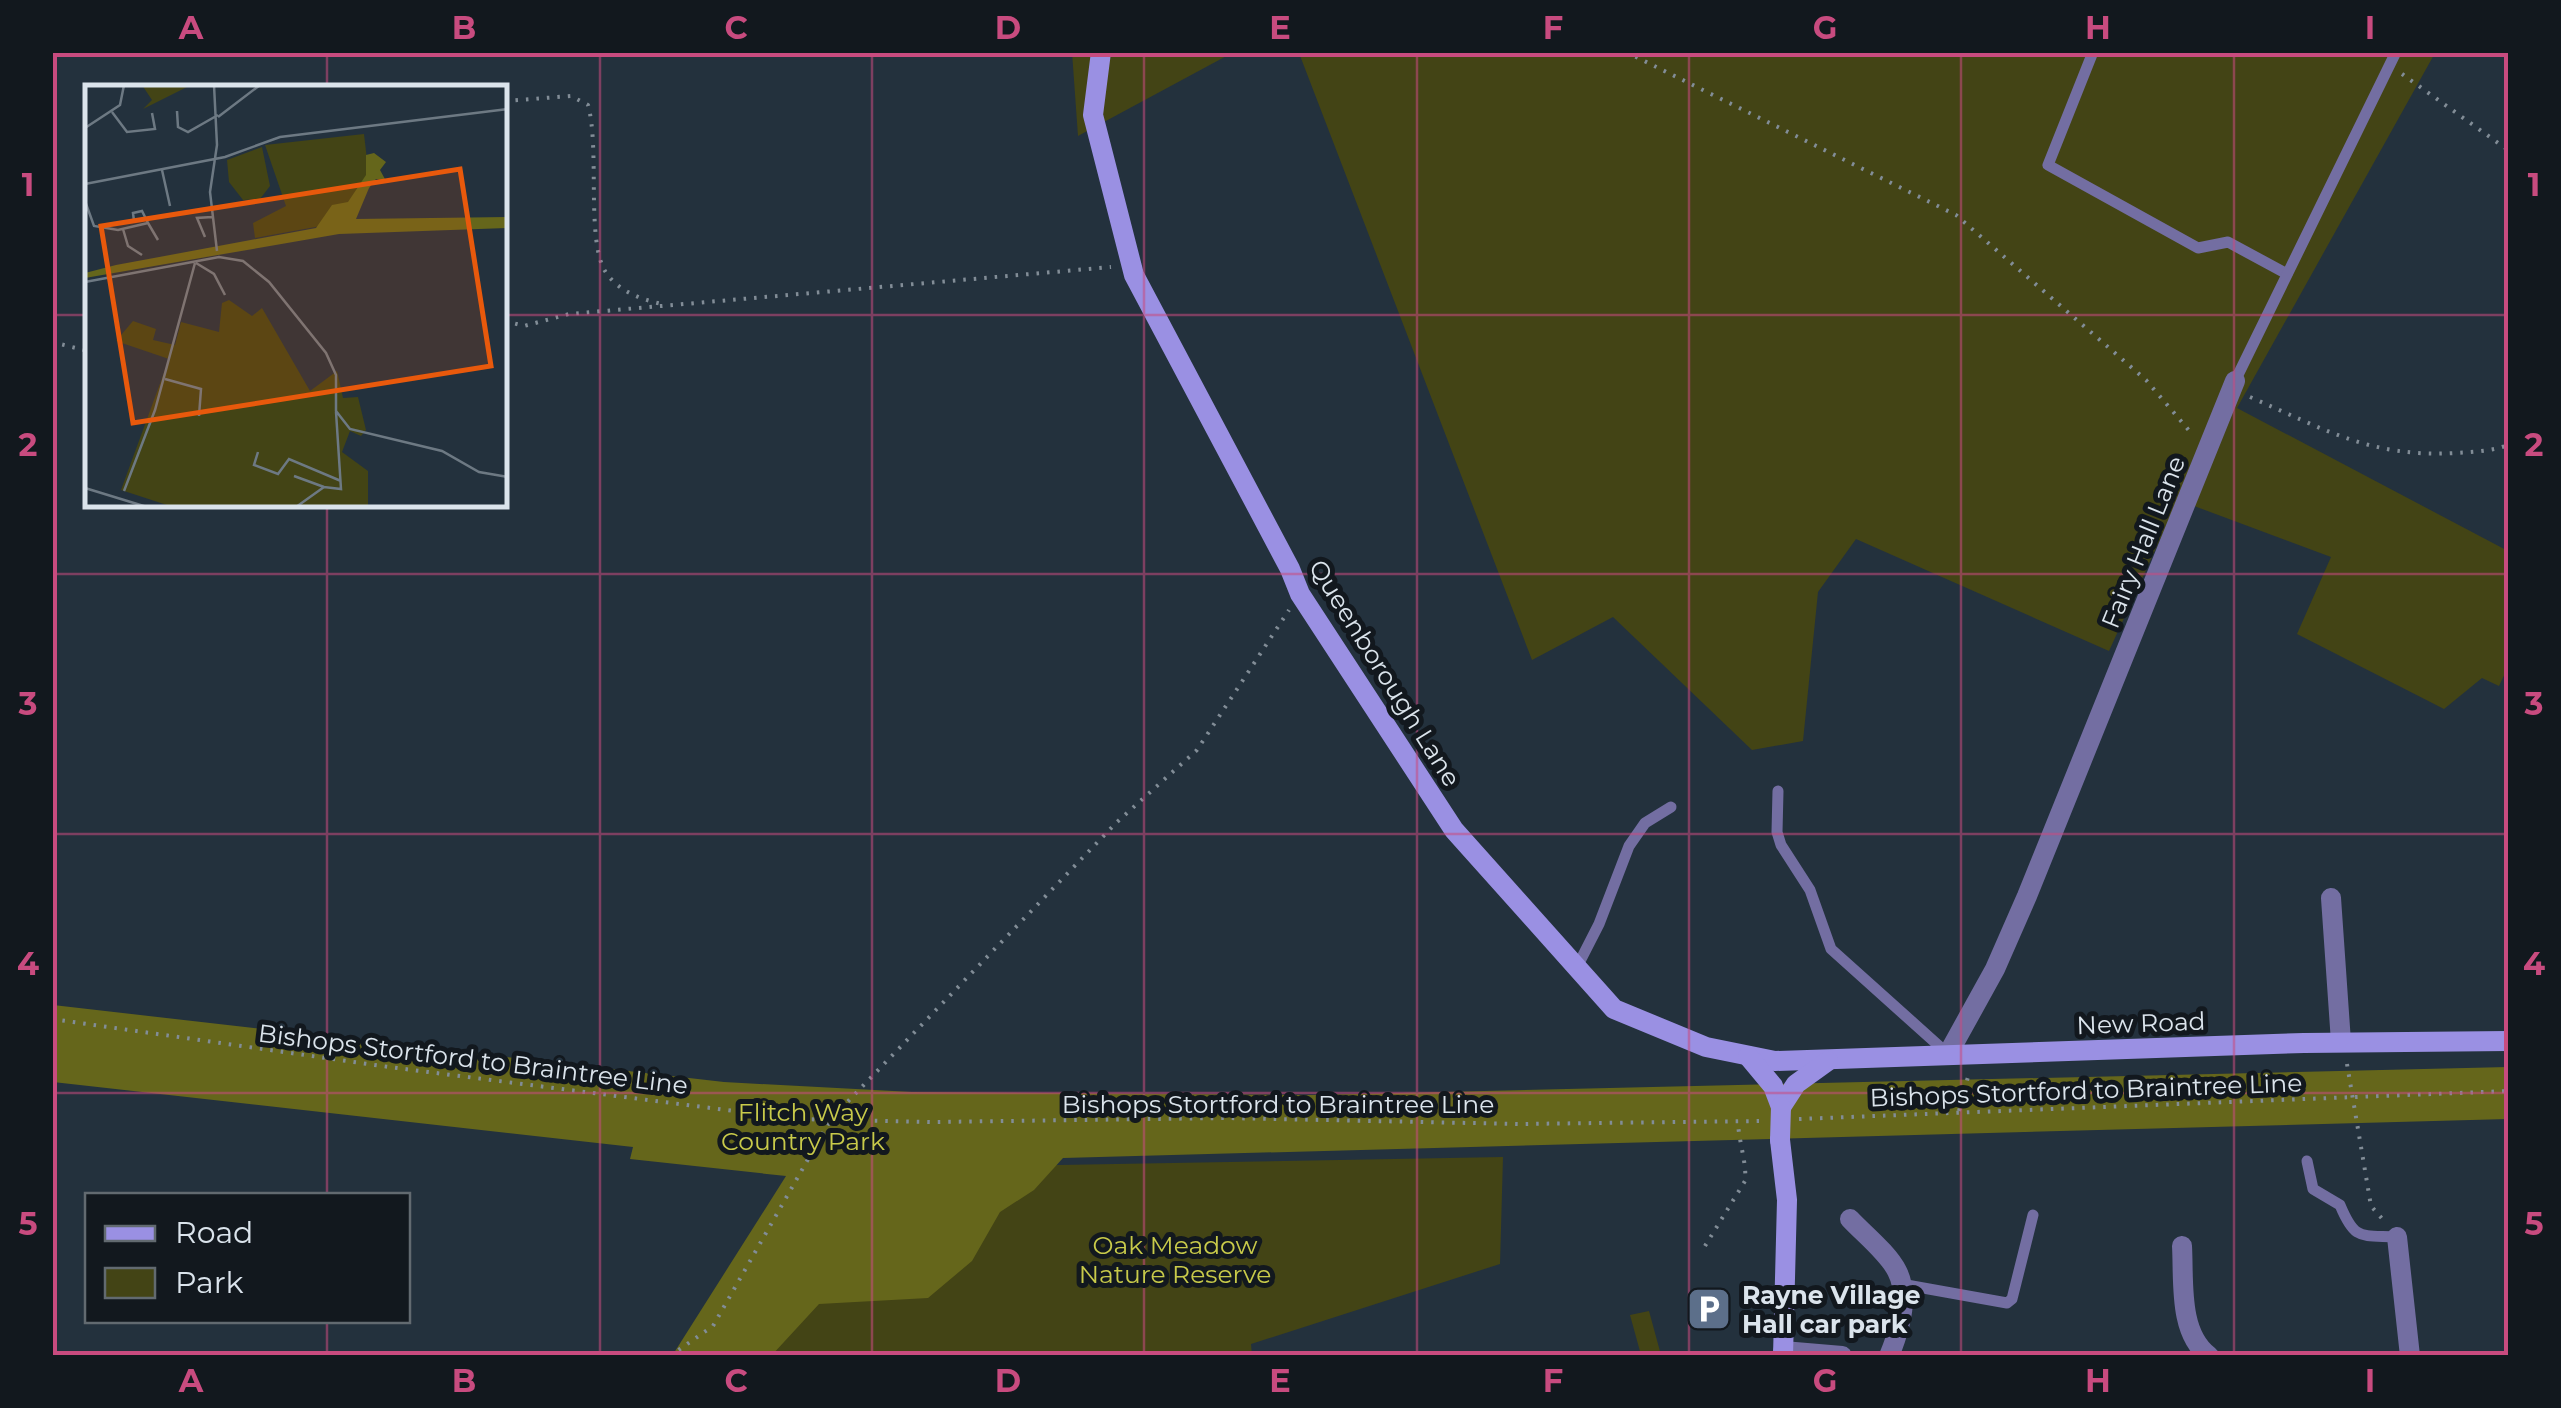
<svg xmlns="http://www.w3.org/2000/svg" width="2561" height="1408" font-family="Montserrat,sans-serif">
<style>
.green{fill:#434415}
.forest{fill:#65661b}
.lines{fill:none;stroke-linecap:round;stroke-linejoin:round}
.path{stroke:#828d97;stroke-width:4;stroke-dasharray:2.5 8;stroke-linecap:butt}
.lane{stroke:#736ea2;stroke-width:11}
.street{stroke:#736ea2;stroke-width:20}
.secondary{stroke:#9a90e3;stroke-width:20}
.secondary-bridge{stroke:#9a90e3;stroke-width:20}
.grid{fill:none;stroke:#c84b7f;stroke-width:2.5;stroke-opacity:0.55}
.labels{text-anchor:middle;stroke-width:10;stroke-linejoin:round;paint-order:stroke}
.street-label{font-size:25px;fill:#dbe4ec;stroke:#12181e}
.park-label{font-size:25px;fill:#c8ca4a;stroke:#12181e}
.poi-label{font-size:25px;font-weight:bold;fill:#dbe4ec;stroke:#12181e;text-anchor:start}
.inset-road{fill:none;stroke:#6d7983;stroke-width:2.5}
.view{fill:#e8590c;fill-opacity:0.15;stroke:#e8590c;stroke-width:5}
.inset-edge{fill:none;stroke:#dbe4ec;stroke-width:5}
.neatline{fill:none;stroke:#c84b7f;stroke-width:4}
.grid-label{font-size:32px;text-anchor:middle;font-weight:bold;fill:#c84b7f}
</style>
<rect width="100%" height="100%" fill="#23313d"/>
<g class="green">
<polygon points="1072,52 1232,53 1078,136"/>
<polygon points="1299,53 2435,53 2237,408 2508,551 2508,667 2499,686 2482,678 2444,709 2297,634 2331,557 2178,500 2109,651 1856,539 1818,592 1803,741 1752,750 1613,617 1532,660"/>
<polygon points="1503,1157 1500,1264 1251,1344 1252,1355 759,1356 839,1169"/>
<polygon points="1649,1311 1661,1355 1641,1355 1630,1315"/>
</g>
<polygon class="forest" points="53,1005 724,1082 912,1092 1313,1095 2508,1067 2508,1119 1063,1158 1034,1190 1000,1212 972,1261 928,1298 819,1304 772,1355 672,1356 786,1176 630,1159 633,1147 53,1082"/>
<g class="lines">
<g class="path">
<polyline points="1626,52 1956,215 2146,380 2192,434"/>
<polyline points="2402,74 2508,150"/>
<path d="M505,101L571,96L588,105C600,148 586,239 605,271C618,292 643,300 666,305"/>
<polyline points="505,321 524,326 569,314 1111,267"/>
<polyline points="52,342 88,351"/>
<path d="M2250,397C2324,429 2371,458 2455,453C2473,452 2492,451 2508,445"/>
<polyline points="52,1019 389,1067 797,1119 932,1122 1226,1118 1519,1124 1759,1121"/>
<polyline points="2347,1064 2371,1206 2385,1222"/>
<polyline points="1959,1111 1969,1073"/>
<polyline points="1799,1119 2508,1091"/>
<path d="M1705,1246L1745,1181C1747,1164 1739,1142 1738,1123"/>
<polyline points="670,1356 713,1326 831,1119 1117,822 1197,750 1289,610"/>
</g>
<g class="lane">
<polyline points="2093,52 2048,165 2198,248 2228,242 2287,274"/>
<polyline points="2235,381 2396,52"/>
<polyline points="1778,791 1777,832 1781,845 1810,890 1831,949 1948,1054"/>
<polyline points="1576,969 1599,924 1629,846 1645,823 1671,807"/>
<path d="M2307,1161L2313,1189L2340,1205C2355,1241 2360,1235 2397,1237"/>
<polyline points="1901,1284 2007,1303 2012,1299 2033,1215"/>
</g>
<g class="street">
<polyline points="2331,898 2341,1042"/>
<polyline points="1948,1054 1995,969 2027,896 2235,381"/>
<path d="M1850,1219C1864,1234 1888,1253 1897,1271C1910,1296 1899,1332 1889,1356"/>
<polyline points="2397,1237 2410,1356"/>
<path d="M2182,1246C2184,1280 2178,1333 2209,1356"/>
<polyline points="1783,1351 1842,1356"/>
</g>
<g class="secondary">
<polyline points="1101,52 1093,115 1134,275 1290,569 1300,594 1454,830 1614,1009 1706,1047 1775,1061 2304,1043 2508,1041"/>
<polyline points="1748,1056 1773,1086 1781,1107"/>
<polyline points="1781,1107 1796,1084 1828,1061"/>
<polyline points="1780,1140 1787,1200 1783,1356"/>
</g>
<polyline class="secondary-bridge" points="1780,1140 1781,1107"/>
</g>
<path class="grid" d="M327,52V88M600,52V1356M872,52V1356M1144,52V1356M1417,52V1356M1689,52V1356M1961,52V1356M2234,52V1356M52,315H88M505,315H2508M327,505V1196M52,574H2508M52,834H2508M52,1093H2508M327,1320V1356"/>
<defs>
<symbol id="parking-square" viewBox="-11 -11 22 22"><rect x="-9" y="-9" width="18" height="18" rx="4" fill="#5c6f8a" stroke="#12181e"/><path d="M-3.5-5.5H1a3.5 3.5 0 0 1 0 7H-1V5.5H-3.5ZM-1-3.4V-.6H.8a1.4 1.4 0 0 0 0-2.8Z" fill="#fff"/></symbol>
</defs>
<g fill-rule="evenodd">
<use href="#parking-square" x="1684" y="1284" width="50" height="50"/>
</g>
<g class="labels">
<g class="street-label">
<text transform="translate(2143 542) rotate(-68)" y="9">Fairy Hall Lane</text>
<text transform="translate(1385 673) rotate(58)" y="9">Queenborough Lane</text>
<text transform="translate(2141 1023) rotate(-2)" y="9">New Road</text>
<text transform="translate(473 1059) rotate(7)" y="9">Bishops Stortford to Braintree Line</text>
<text transform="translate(2086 1090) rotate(-2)" y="9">Bishops Stortford to Braintree Line</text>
<text x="1278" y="1113">Bishops Stortford to Braintree Line</text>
</g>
<g class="park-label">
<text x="803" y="1121">Flitch Way<tspan x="803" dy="29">Country Park</tspan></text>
<text x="1175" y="1254">Oak Meadow<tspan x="1175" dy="29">Nature Reserve</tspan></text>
</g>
<g class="poi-label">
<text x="1742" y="1304">Rayne Village<tspan x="1742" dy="29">Hall car park</tspan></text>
</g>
</g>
<g transform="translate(85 85)">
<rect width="422" height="422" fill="#23313d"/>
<path d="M57,0H106L58,24L67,15ZM279,49L284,92L263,136L170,153L168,138L201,121L180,60ZM177,62L185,101L175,114L158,115L144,97L142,75ZM144,215L167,231L177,223L225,306L252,286L258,313L273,312L281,345L276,351L265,346L257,367L283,386V422H88L36,405L84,274L31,256L48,236L71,244L68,255L90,260L96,237L134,247L137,218Z" fill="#434415"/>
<path d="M289,68L301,77L295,85L301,96L291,94L284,103L271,134L422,132V143L254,149L0,193V188L31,180L231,143L247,120L263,117L281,90V70Z" fill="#65661b"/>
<path class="inset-road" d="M129,0L132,60L125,107L132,166M92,26L93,42L103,47L133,30M27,27L42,47L70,44L67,28M133,32L175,0M0,43L35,20L39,0M77,85L85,121M0,99L140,72L195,52L423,24M0,116L9,141L33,145L63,138L73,155M49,136L48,128L57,126L63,138M38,144L43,161L57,170M120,152L112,133L127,132M111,178L129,189L140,210M0,197L134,172L158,176L184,197L241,268L251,290V326L265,344L357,366L394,387L423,392M80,294L116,304L114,331M173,367L169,380L193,389L204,374L256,396M209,391L239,402M0,403L62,422M39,406L70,325L110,178M211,422L239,402L256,404L251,327"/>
<path class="view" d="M375,84L406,281L48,338L16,141Z"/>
<rect width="422" height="422" class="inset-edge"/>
</g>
<rect width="2561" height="1408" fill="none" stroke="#12181e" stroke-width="110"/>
<rect x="85" y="1193" width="325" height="130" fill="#12181e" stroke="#626a70" stroke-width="2.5"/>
<rect x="105" y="1226" width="50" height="15" fill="#9a90e3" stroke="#626a70" stroke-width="2.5"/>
<text x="175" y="1243" font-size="30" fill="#dbe4ec">Road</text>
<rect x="105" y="1268" width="50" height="30" fill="#434415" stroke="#626a70" stroke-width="2.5"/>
<text x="175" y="1293" font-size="30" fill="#dbe4ec">Park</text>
<rect x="55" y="55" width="2451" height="1298" class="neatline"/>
<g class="grid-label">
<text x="191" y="39">A</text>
<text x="464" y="39">B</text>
<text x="736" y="39">C</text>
<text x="1008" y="39">D</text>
<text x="1280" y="39">E</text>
<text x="1553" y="39">F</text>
<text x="1825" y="39">G</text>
<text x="2098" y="39">H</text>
<text x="2370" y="39">I</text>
<text x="28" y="196">1</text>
<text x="2534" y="196">1</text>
<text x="28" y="456">2</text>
<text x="2534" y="456">2</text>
<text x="28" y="715">3</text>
<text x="2534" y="715">3</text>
<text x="28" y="975">4</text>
<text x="2534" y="975">4</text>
<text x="28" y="1235">5</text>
<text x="2534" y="1235">5</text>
<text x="191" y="1392">A</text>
<text x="464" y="1392">B</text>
<text x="736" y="1392">C</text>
<text x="1008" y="1392">D</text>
<text x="1280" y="1392">E</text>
<text x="1553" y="1392">F</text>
<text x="1825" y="1392">G</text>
<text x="2098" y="1392">H</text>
<text x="2370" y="1392">I</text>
</g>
</svg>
